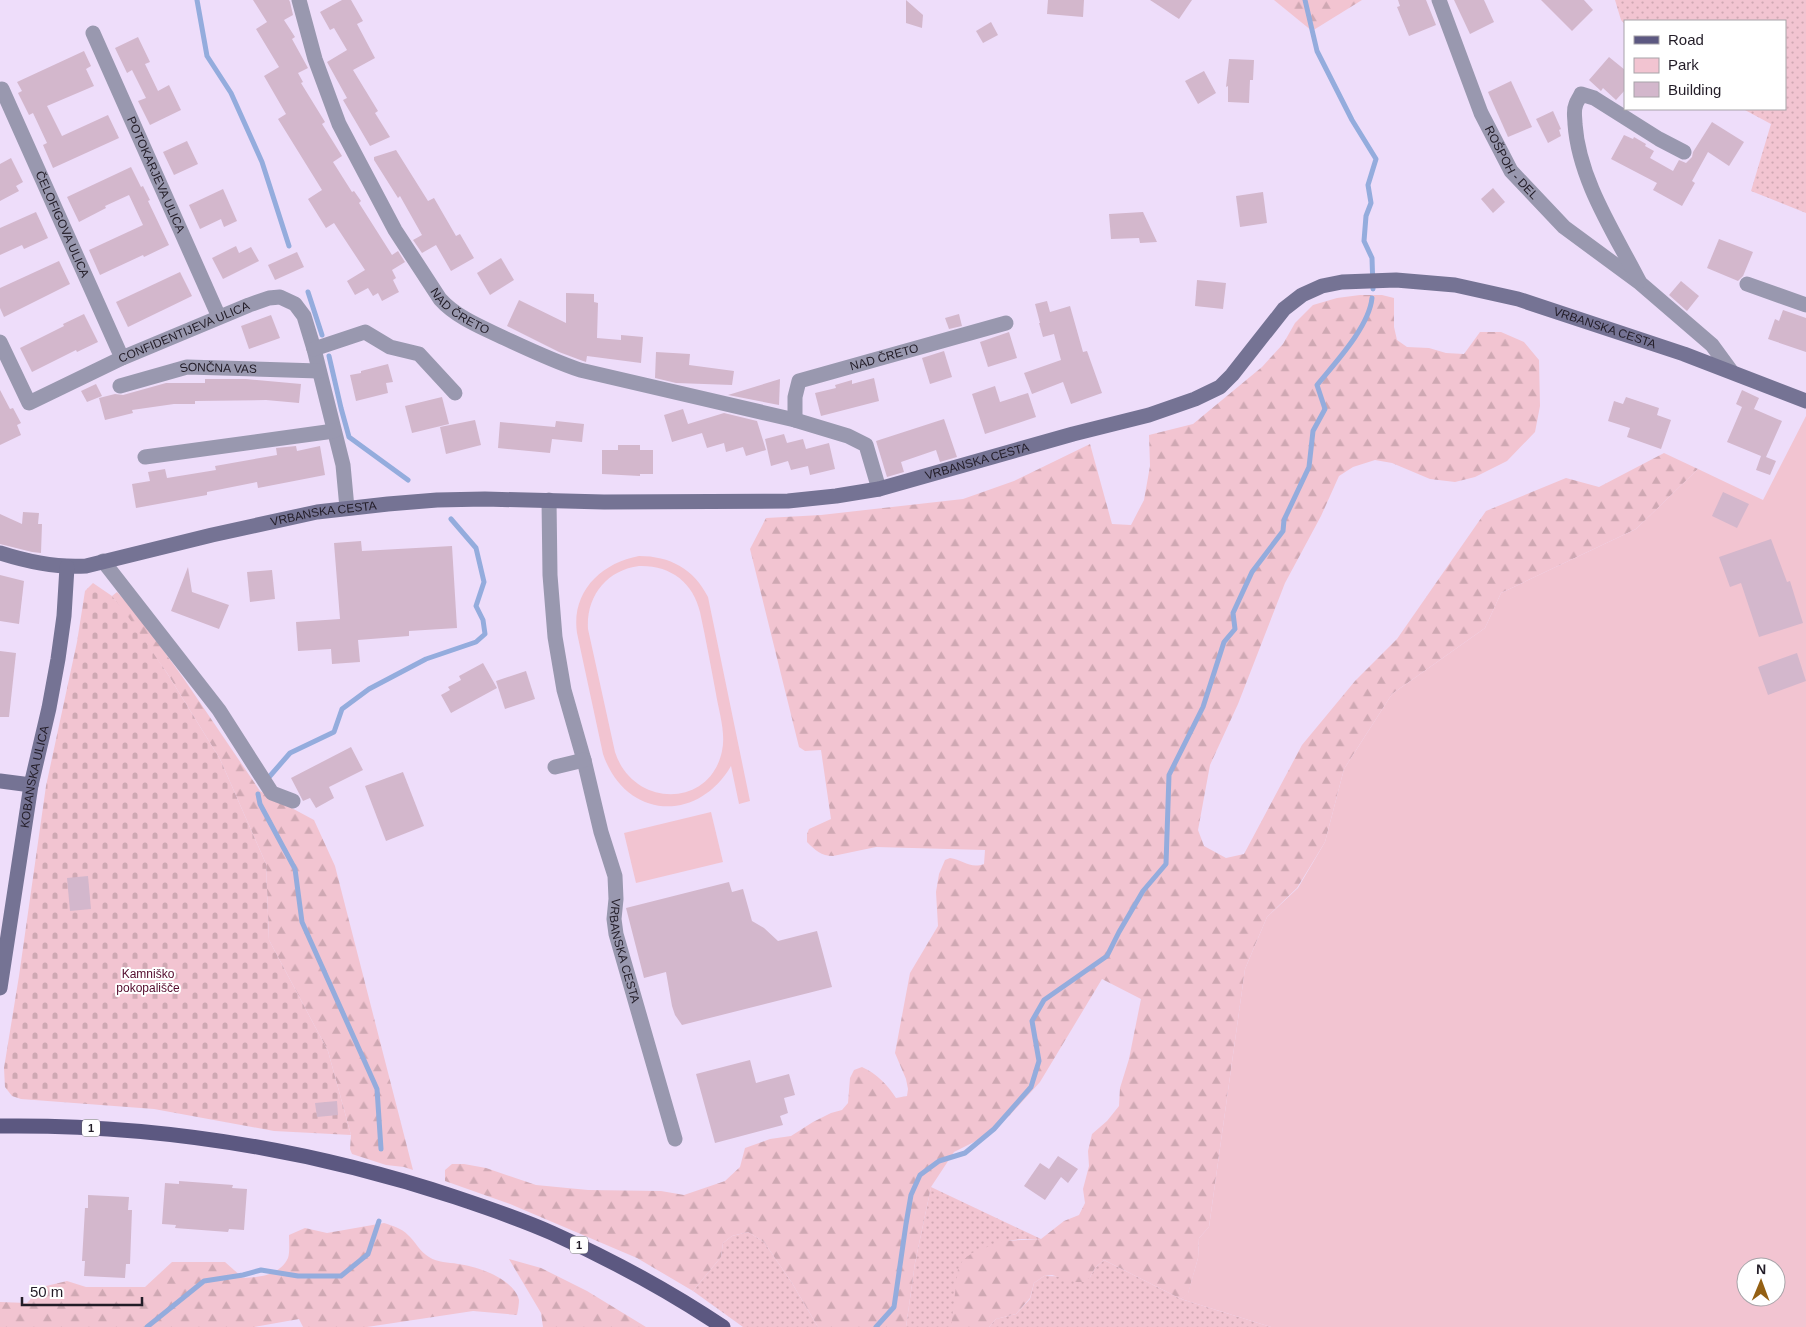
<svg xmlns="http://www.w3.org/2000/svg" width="1806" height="1327" font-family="Helvetica,sans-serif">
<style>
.grass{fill:url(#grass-dots)}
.forest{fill:url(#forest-firs)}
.cemetery{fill:url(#cemetery-stones)}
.green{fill:#f2c4d1;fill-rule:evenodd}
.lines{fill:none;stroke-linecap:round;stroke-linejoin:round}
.stream{stroke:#94acdd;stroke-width:5}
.building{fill:#d3b7cc}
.street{stroke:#9998af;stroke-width:15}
.secondary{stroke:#757394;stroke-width:15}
.primary{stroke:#5c5881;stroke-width:15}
.labels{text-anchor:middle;stroke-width:4;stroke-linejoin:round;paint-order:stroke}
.shield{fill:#fff;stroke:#646068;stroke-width:1}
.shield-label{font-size:11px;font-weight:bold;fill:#221c27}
.street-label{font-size:12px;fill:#221c27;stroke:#fff}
.park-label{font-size:12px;fill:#530b2c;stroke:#fff}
</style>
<defs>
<pattern id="grass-dots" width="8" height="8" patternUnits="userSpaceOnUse" patternTransform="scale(1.25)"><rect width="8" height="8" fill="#f2c4d1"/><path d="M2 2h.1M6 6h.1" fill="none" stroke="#cfa8b3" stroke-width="1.8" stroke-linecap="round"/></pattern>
<pattern id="forest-firs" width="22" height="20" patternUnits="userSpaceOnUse" patternTransform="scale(1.25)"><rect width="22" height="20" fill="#f2c4d1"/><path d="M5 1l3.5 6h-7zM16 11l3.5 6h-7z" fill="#cfa8b3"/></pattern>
<pattern id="cemetery-stones" width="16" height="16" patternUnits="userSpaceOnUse" patternTransform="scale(1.25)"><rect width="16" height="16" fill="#f2c4d1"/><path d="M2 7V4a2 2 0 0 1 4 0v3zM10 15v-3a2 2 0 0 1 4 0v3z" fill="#cfa8b3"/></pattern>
</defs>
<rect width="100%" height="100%" fill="#eeddfa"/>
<g class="grass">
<polygon points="1615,0 1806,0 1806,213 1751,191 1771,124 1743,109 1785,109 1785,21 1625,21 1625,24 1621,20"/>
<path d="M931,1187L1041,1239C1024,1239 1009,1238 993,1246L951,1327H906L915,1263Z"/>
<polygon points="748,1232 764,1242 792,1283 818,1327 743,1327 693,1291 721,1257 723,1243 732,1236"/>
<polygon points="1104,1260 1181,1299 1271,1327 989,1327 996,1319 1016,1314 1030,1299 1034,1283 1044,1276 1090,1277 1095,1268"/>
</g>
<g class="forest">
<polygon points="1274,0 1362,0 1312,31"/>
<path d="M1360,295H1382L1394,298V327L1397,340L1407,347L1429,348L1446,353L1464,354L1480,332H1501L1524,342L1539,360L1540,406L1535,432L1507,461L1475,477L1455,482L1430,479L1392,463L1375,460L1353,467L1339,476L1321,516L1285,583L1238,704L1210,765L1198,830L1204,846L1226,858L1244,854L1302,745L1355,681L1397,639L1486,511L1566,478L1599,487L1664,453L1698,469L1636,529L1501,593L1485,628L1392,694L1344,769L1325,842L1297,888L1267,917L1245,969L1209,1227L1199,1238L1198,1258L1188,1294L1181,1299L1104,1260L1095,1268L1090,1277L1084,1282H1076L1052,1275L1044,1276L1034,1283L1030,1298L1016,1314L996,1319L989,1327H951L958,1269L963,1260L972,1253L1002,1241L1041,1239L1064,1221L1079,1215L1085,1203L1083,1189L1089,1166L1088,1151L1092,1134L1107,1121L1119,1106L1120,1088L1129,1059L1141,999L1102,979L1040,1082L1010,1115L980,1139L954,1152L931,1187L915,1263L906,1327H818L792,1283L764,1242L748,1232L732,1236L723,1243L721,1257L693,1291L637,1258L510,1204L445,1181V1170L452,1164H464L486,1168L536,1185L588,1190L661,1191L684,1195L725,1181L740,1167L745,1148L770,1139L791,1136L813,1122L831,1113L842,1110L848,1103L850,1078L854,1070L862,1067C877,1074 887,1084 896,1098L907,1096L908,1089L906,1079L895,1053L910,973L938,926L936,892L939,874L945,860L950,858C963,860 970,869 984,864L985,850L876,847L833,856C821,856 815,850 807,842V834L809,829L831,819L821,750L805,751L799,747L750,549L766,518L821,515L963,499L1014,481L1090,444L1112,524L1131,525L1144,500L1150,466L1149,435L1193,424L1262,367L1283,344L1295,323L1313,305L1337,298Z"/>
<polygon points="117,592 137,614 184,679 260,791 314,820 335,866 413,1170 404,1167 386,1165 352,1154 350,1149 351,1135 328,1051 269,940 266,864 220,759 167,673 112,596"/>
<path d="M384,1223C393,1226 401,1228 408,1235C415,1241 420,1252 429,1257C438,1263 448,1262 458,1264C477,1266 514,1279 519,1300C519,1304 518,1310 517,1315L473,1311L367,1327H303L299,1319L254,1327H0V1302L27,1303L42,1287L67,1281L86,1287H145L172,1262H225L243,1278C260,1277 279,1276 288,1258C290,1252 289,1241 289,1235L305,1228L327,1233Z"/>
<polygon points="509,1259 541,1268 587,1291 646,1327 543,1327 541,1313"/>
</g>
<polygon class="cemetery" points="93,583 112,596 129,618 167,673 220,759 266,864 269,940 328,1051 351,1135 274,1131 154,1109 21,1099 12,1096 5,1087 4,1068 19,976 46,786 77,642 85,591"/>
<g class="green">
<path d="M1806,416V1327H1271L1181,1299L1188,1293L1198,1258L1199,1238L1209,1227L1245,969L1267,917L1298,888L1325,842L1344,769L1392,694L1485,628L1501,593L1636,529L1698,469L1763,500ZM1746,1267H1776V1297H1746Z"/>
<path d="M639,556C670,556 694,569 708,597L750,801L739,804L731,766C697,824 625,819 603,754L577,633C571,592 601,563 639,556ZM639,566C670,565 693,582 700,612C706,640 711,667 716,694C719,712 726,733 722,751C710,809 633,808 615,752L588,629C586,596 607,570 639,566Z"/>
<polygon points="711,812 723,862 636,883 624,833"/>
</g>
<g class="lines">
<g class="stream">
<polyline points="197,0 207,56 231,93 262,162 289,246"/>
<polyline points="1305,0 1317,51 1352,120 1376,159 1368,185 1371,203 1366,216 1364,241 1372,258 1373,289"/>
<polyline points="308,292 322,335"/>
<polyline points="329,356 341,408 349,437 408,480"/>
<polyline points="270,776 290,753 334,732 342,709 369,689 426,659 476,642 485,634 483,620 476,606 484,582 476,548 451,519"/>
<polyline points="258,794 260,804 295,869 302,922 377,1089 381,1149"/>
<polyline points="147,1327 204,1281 243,1275 261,1270 298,1276 341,1276 368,1254 379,1221"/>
<path d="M876,1327L894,1307L906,1224L911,1195L920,1175L939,1161L965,1153L994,1129L1031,1087L1039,1061L1032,1021L1044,1000L1107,956L1119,932L1143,891L1166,864L1169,775L1203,707L1224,642L1235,629L1233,613L1252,572L1283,531L1284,520L1309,467L1313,431L1325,409L1317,385C1335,363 1369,327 1372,298"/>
</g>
</g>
<g class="building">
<polygon points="253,0 289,0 290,2 293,15 284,20 295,37 292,39 308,68 298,73 303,82 301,83 325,122 322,124 342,156 333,162 352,192 354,191 361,201 359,203 392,255 398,251 405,262 392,270 396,278 393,280 399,292 382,301 378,293 373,296 368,288 355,295 347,281 365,270 334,223 326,228 308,199 322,190 278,119 286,114 264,76 279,67 256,29 267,22"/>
<polygon points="342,0 351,0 363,21 357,24 375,58 353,70 378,111 375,113 390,137 370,146 343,100 347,98 327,62 347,50 334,28 330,30 320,12"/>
<polygon points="906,0 923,15 922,28 906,23"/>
<polygon points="1048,0 1084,0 1083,17 1047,14"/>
<polygon points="1150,0 1192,0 1179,19"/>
<polygon points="1398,0 1426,0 1436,25 1409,36 1397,7 1400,6"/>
<polygon points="1454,0 1484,0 1494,22 1470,34"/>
<polygon points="1541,0 1584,0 1593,10 1572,31"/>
<polygon points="991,22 998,35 983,43 976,31"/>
<polygon points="138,37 150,62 145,64 158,91 169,85 181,110 150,125 138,101 146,98 132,70 127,73 115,48"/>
<polygon points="84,51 91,66 86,69 94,86 47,106 62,136 108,115 119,138 53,168 43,145 47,143 33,113 29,115 18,93 22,91 17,82"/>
<polygon points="1609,57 1625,70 1625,90 1616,100 1603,88 1601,91 1589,80"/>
<polygon points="1229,59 1254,60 1253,80 1250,80 1249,103 1228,102 1228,86 1226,87"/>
<polygon points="1204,71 1216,93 1198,104 1185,81"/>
<polygon points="1511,81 1532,127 1508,137 1488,92"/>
<polygon points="1553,111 1561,129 1559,130 1561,136 1548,143 1536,119"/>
<polygon points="1712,122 1744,142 1729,166 1708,152 1692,181 1695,183 1682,206 1653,190 1657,183 1611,159 1624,135 1633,139 1634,137 1646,144 1645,146 1654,151 1650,158 1673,171 1679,160 1686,163 1692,157 1693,152"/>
<polygon points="187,141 198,164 174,175 163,152"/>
<polygon points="396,150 428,201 434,198 456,236 460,234 474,258 451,271 436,245 422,253 413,240 422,235 400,196 398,198 374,160 374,157"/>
<polygon points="11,158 23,182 16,186 19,191 0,201 0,164"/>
<polygon points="131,167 141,187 143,186 150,200 148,201 169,245 144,257 143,255 100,275 89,250 143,225 129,195 105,206 106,208 79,222 67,197"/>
<polygon points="1493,188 1505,202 1493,213 1481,199"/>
<polygon points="223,189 237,221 224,227 221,219 200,229 189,205"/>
<polygon points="1263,192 1267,223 1240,227 1236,196"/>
<polygon points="36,212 48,238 24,249 22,245 0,255 0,228"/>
<polygon points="1143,212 1157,242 1140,243 1139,238 1111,239 1109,214"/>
<polygon points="1719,239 1753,252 1743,276 1738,281 1707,268"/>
<polygon points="236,246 239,253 251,247 259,261 223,279 212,258"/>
<polygon points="297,252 304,267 275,280 268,265"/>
<polygon points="501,258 514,280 490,295 477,273"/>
<polygon points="59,261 70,284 4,317 0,308 0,288"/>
<polygon points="180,272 192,296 128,327 116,302"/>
<polygon points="1197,280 1226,283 1223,309 1195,306"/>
<polygon points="1681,281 1699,296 1687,311 1669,295"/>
<polygon points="566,293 594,294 594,302 598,303 597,338 621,340 621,335 643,337 641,363 587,356 586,362 583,361 559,352 507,326 519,300 566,323"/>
<polygon points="1047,301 1050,312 1070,306 1083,352 1087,351 1102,393 1071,404 1063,382 1032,394 1024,373 1061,360 1054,334 1043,337 1039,323 1040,323 1035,304"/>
<polygon points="1783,310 1806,318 1806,352 1768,339 1775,319 1779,321"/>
<polygon points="84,314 98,342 77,352 76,350 32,372 20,348 64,326 63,324"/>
<polygon points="959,314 962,326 949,329 945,318"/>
<polygon points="271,315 280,338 249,349 241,326"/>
<polygon points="1009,332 1017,358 988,367 980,342"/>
<polygon points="944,351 952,377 930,384 922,358"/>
<polygon points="656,352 690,354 689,365 734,371 732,385 676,383 655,378"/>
<polygon points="388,364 393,382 386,383 388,393 356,401 350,375 361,373 361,371"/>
<polygon points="874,378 879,401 821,416 815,393 836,388 835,385 852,380 852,384"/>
<polygon points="205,379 246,379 301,384 299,403 266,400 195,401 195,404 174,404 132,410 133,413 105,420 99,398 115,394 123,395 166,383 205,383"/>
<polygon points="780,379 779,405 728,395"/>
<polygon points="96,384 102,396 87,402 81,391"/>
<polygon points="995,386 1000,402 1028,393 1036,417 985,434 972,394"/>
<polygon points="0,390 10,409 13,408 21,423 17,425 21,435 0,445"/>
<polygon points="1742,390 1759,398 1754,409 1782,421 1766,457 1776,461 1770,475 1756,470 1761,456 1727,442 1742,407 1736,404"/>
<polygon points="442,397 449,424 412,433 405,406"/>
<polygon points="1626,397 1659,408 1657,415 1671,420 1661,449 1627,437 1630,428 1608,421 1614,401 1623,404"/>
<polygon points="683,409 688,424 724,413 757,421 766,450 746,456 743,447 726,452 724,443 707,448 702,433 672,442 664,415"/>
<polygon points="944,419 957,457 940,462 936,450 901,462 904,472 887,477 876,441"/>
<polygon points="475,420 481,445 446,454 440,427"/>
<polygon points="556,421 584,424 582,442 552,439 550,453 498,448 500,422 555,427"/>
<polygon points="784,434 787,443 803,439 806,449 829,443 835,469 810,475 808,466 791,470 788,461 771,466 765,439"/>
<polygon points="618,445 640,445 640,450 653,450 653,474 640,474 640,476 602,474 602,450 618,450"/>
<polygon points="296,446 297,451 320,446 325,475 258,488 257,482 207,492 207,495 136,508 132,484 150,481 148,472 165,469 167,478 216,470 215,466 277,455 276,448"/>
<polygon points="1723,492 1749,504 1737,528 1712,516"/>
<polygon points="23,512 39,513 38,524 42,524 41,553 32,552 0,544 0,514 22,524"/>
<polygon points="1771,539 1787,582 1790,581 1803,623 1759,637 1741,583 1730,587 1719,557"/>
<polygon points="361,541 362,551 452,546 457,628 409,631 409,636 358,640 360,662 332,664 331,649 298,651 296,622 340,619 334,543"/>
<polygon points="188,567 192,592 229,605 219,629 171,611"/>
<polygon points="272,570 275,599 250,602 247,572"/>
<polygon points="0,575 24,581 19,624 0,621"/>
<polygon points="0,651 16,653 9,717 0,717"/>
<polygon points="1797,653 1806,681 1768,695 1758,667"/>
<polygon points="483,663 497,688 451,713 441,695 450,690 448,687 461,680 459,676"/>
<polygon points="526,671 535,699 505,709 496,681"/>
<polygon points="351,747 363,770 329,787 334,798 316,808 310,798 303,801 291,778"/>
<polygon points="403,772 424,826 386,841 365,786"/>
<polygon points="88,876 91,909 70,911 67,878"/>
<polygon points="729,882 732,892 743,889 752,921 764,928 778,941 817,931 832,987 682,1025 675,1015 672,1006 666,972 644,978 626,908"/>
<polygon points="750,1060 756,1083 789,1074 795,1095 784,1098 788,1113 780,1116 783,1125 715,1143 696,1074"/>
<polygon points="337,1101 338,1115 317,1117 315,1103"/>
<polygon points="1058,1156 1078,1169 1068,1183 1061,1177 1045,1200 1024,1186 1040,1163 1049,1169"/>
<polygon points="179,1181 233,1185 232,1188 247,1189 244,1230 229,1229 228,1232 175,1228 176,1225 162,1224 165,1183 179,1184"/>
<polygon points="88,1195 129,1197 128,1210 132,1210 130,1264 126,1264 125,1278 84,1276 85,1261 82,1261 85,1208 88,1208"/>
</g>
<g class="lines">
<g class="street">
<path id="s1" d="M299,0L315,59L339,124L395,230L440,299C456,317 481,327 502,337C528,349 553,361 580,370L795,420L848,436L866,445L879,489"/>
<path id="s2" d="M1439,0L1481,113L1511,171L1564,227L1640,283L1712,345L1731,371"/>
<path id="s3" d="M93,33L219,317"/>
<path id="s4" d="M2,89L122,358"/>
<path d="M1639,281C1614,232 1579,180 1575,124C1575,117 1573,111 1576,104C1577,101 1580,97 1581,94L1594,98L1659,139L1684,152"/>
<polyline points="1747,284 1806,305"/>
<path id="s5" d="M0,342L29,403L122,358L249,305L269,298L280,297L295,304L304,316L314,349L343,465L347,508"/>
<polyline points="314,349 365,332 390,347 419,354 455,393"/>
<path id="s6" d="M120,386L187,367L319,371"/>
<path id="s7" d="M795,420V397L799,381L1006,323"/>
<polyline points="145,457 334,431"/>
<path id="s8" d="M549,500L550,575L555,637L564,690L584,760L601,832L615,876L616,899L614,919L616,934L675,1139"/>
<polyline points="103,561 219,710 272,793 293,801"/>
<polyline points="555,767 584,760"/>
</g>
<g class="secondary">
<path id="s9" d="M0,553C28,562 56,568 86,566L212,535L317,512L388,504L437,500L485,499L604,502L788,501L836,496L879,489L1073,434L1149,415L1195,399L1220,387L1232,375L1284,309L1302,295L1322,286L1342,282L1396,280L1455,285L1518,299L1684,354L1806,401"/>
<polyline points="0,781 31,785"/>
<path id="s10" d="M0,988L31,785L49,708L58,659L64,616L67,567"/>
</g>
<path class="primary" d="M0,1126C154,1124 309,1149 455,1197C488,1208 521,1219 552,1233C612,1260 669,1291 723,1327"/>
</g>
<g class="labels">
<g class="shield">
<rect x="82" y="1119.5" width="18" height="17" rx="4"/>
<rect x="570" y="1236.5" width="18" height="17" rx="4"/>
</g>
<g class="shield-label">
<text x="91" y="1132">1</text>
<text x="579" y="1249">1</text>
</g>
<g class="street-label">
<text dy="4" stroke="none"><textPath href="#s2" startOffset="179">ROŠPOH - DEL</textPath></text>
<text dy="4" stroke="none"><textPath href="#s3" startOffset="155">POTOKARJEVA ULICA</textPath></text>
<text dy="4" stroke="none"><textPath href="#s4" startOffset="148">ČELOFIGOVA ULICA</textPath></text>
<text dy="4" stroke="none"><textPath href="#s1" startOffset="356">NAD ČRETO</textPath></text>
<text dy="4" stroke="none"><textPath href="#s9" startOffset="1680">VRBANSKA CESTA</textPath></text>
<text dy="4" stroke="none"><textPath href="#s5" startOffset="238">CONFIDENTIJEVA ULICA</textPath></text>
<text dy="4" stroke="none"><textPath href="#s7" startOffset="128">NAD ČRETO</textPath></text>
<text dy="4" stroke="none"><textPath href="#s6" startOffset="101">SONČNA VAS</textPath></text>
<text dy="4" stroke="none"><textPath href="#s9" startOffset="990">VRBANSKA CESTA</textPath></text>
<text dy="4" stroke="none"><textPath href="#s9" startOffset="331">VRBANSKA CESTA</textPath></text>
<text dy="4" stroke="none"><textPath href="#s10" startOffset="214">KOBANSKA ULICA</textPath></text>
<text dy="4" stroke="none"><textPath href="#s8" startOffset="460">VRBANSKA CESTA</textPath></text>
</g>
<g class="park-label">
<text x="148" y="978">Kamniško<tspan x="148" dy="14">pokopališče</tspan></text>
</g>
</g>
<rect x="1624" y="20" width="162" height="90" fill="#ffffff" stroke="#a7a4a9"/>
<rect x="1634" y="36" width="25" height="8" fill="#5c5881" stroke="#a7a4a9"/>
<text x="1668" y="45" font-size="15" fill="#221c27">Road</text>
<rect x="1634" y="58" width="25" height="15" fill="#f2c4d1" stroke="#a7a4a9"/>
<text x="1668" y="70" font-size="15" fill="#221c27">Park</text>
<rect x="1634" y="82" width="25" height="15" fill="#d3b7cc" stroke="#a7a4a9"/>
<text x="1668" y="95" font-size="15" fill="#221c27">Building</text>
<g transform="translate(1761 1282) rotate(1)"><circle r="24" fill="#ffffff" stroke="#a7a4a9"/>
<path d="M0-4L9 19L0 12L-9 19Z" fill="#946013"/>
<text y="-8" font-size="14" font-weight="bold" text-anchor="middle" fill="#221c27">N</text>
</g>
<path d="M22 1297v8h120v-8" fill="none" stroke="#221c27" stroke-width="2.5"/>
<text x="30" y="1297" font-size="15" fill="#221c27" stroke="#ffffff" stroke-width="4" paint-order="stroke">50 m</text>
</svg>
